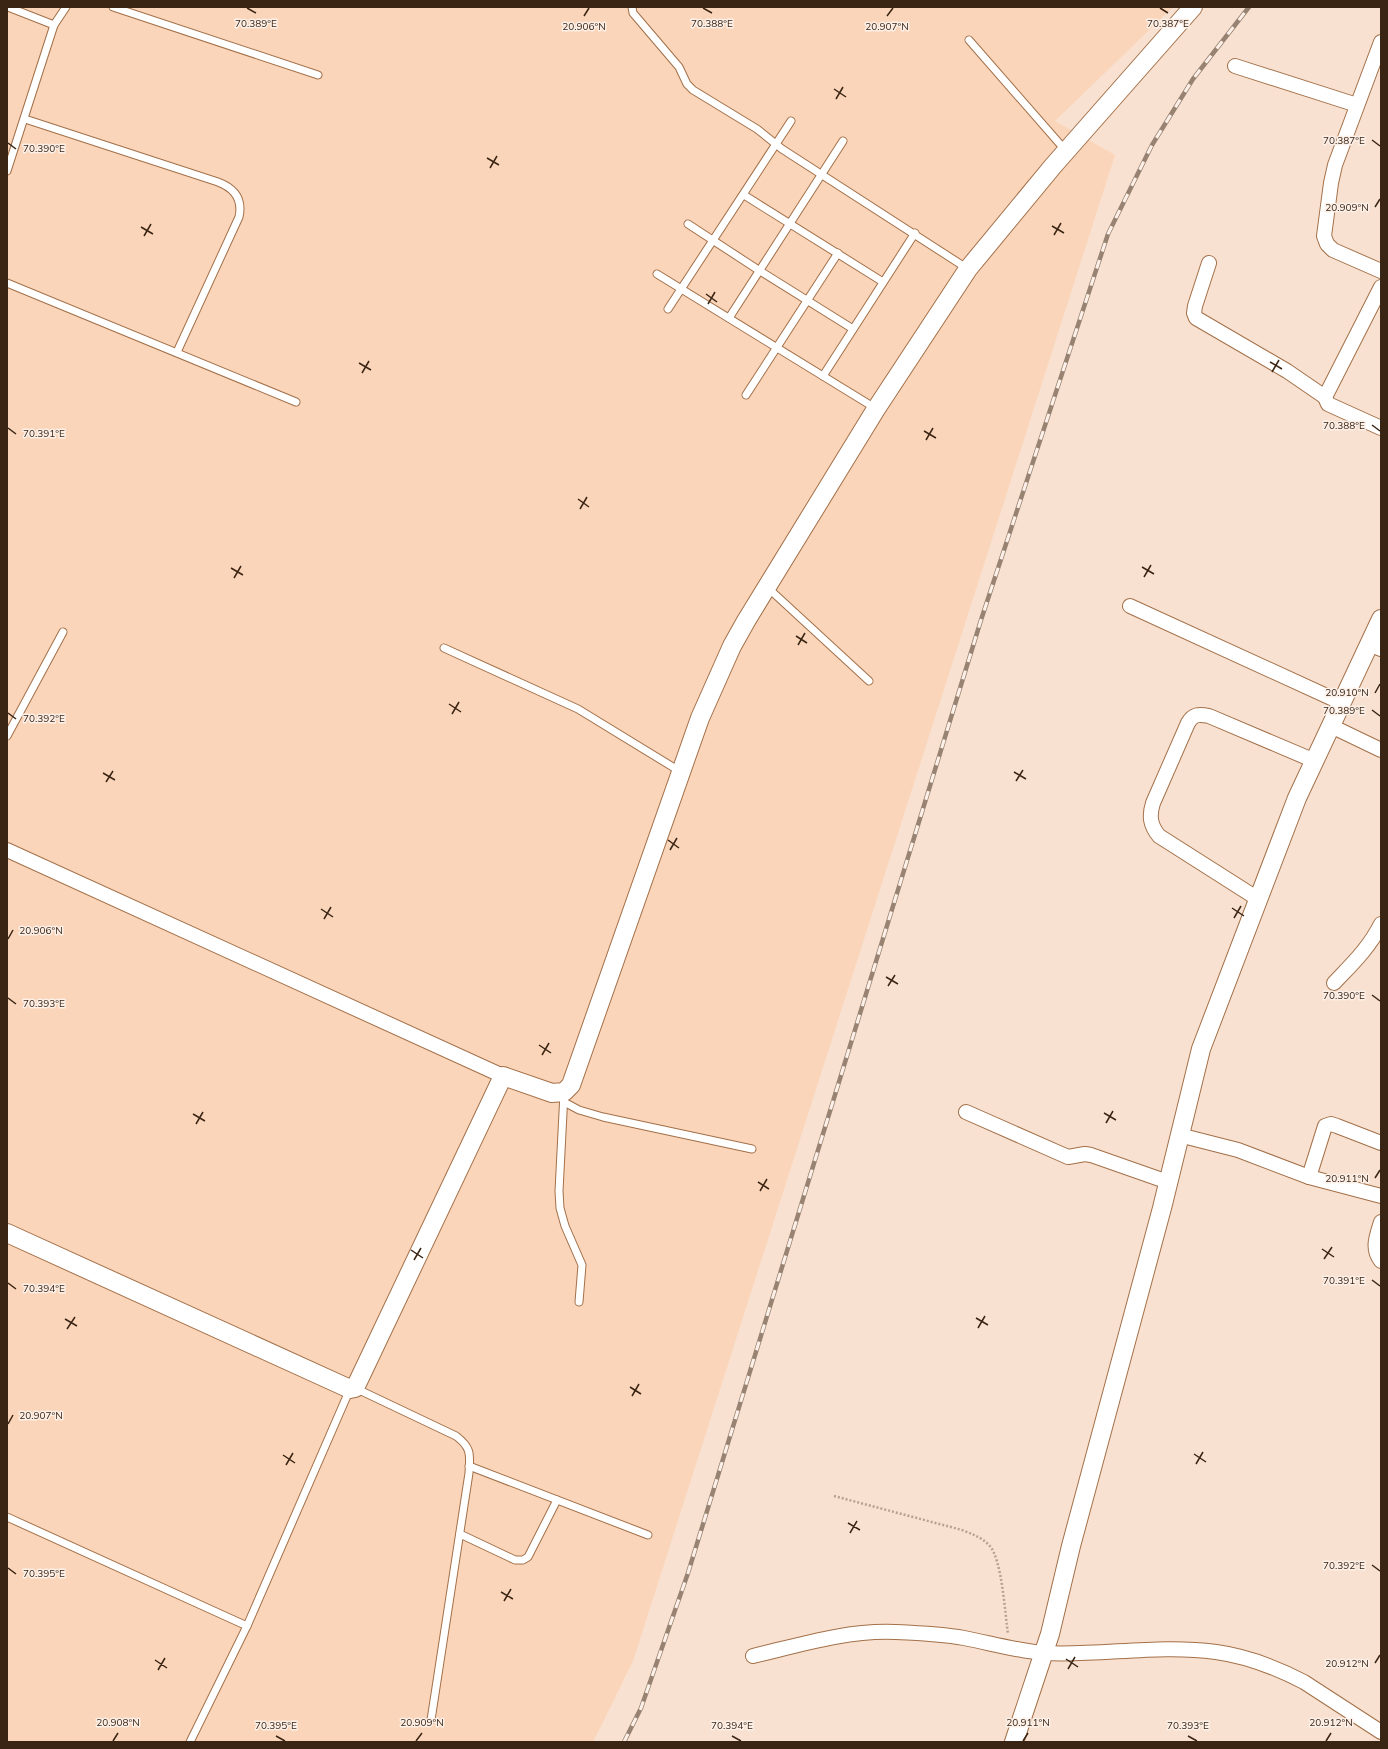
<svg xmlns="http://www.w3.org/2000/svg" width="1388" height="1749" font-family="Mulish,sans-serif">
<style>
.built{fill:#fad5b9}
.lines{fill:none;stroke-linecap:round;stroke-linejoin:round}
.service-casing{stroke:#a37049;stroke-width:9}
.minor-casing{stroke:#a37049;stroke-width:16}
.tertiary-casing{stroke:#a37049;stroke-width:20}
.path{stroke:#b8a190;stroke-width:2.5;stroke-dasharray:2 2;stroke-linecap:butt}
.service{stroke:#fff;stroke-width:7}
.minor{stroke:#fff;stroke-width:14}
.tertiary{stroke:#fff;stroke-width:18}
.rail-casing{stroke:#988271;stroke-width:4.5}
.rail{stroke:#fcf0e8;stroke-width:3;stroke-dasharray:9;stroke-linecap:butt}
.ticks{fill:none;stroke:#3a2514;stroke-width:1.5}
.ticks-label{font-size:10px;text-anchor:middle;fill:#3a2514;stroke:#fcf0e8;stroke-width:3;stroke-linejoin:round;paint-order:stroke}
</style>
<rect width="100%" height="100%" fill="#f8e1d0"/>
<polygon class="built" points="7,7 1173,7 1055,121 1115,155 633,1661 593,1742 7,1742"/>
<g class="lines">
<defs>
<g id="service">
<polyline points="8,7 54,25"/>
<polyline points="113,7 318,75"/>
<polyline points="632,7 633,13 679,67 687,84 693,90 757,129 782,149 968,269"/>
<polyline points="969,40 1066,151"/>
<path d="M25,119L218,182C234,188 243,199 239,217L177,352"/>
<polyline points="7,171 54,25 66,7"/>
<polyline points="744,195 883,282"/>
<polyline points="688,224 760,271 853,329"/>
<polyline points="657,274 875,408"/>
<polyline points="7,283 296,402"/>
<polyline points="668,309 791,121"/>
<polyline points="729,318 843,141"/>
<polyline points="823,376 915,233"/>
<polyline points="746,395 838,253"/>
<polyline points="767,587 869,681"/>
<polyline points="444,648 578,709 681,772"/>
<polyline points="7,736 63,632"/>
<polyline points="564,1093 559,1191 560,1208 565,1226 582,1265 579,1302"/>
<polyline points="564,1102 579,1110 603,1117 752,1149"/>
<path d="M355,1388L456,1436C472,1448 470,1455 469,1473L431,1720"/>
<polyline points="469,1466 648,1535"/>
<polyline points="7,1517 247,1626"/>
<polyline points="460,1534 515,1560 523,1560 528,1557 557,1500"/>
<polyline points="190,1742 247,1626 350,1389"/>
</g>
<g id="minor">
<polyline points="1381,42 1335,165 1331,183 1324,236 1327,244 1333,250 1381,271"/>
<polyline points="1235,66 1357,105"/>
<polyline points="1209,263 1195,306 1194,313 1196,318 1287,371 1325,397"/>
<polyline points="1381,287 1325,397 1328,404 1381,428"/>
<polyline points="1130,606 1342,703"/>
<polyline points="1369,644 1381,649"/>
<polyline points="1331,726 1381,750"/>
<polyline points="7,850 503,1076"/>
<path d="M1258,899L1159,836C1150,825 1149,816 1153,803L1188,723C1193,714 1199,714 1209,716L1315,761"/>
<path d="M1334,983C1352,964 1369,948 1381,924"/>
<polyline points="966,1112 1068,1157 1085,1154 1091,1155 1168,1182"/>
<polyline points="1179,1135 1238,1150 1309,1177 1381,1196"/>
<polyline points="1309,1177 1325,1126 1331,1124 1337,1126 1381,1143"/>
<path d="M1381,1222C1377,1235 1371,1249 1381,1261"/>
<path d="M753,1656C799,1645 847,1630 895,1632C918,1633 942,1634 964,1638C990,1643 1018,1651 1044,1653C1101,1656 1159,1644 1216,1652C1246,1656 1277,1668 1304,1682L1381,1732"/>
</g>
<g id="tertiary">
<polyline points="7,1233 350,1389 355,1388 503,1076 552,1093 564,1092 571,1085 700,718 732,646 746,621 876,409 968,269 1053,166 1193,7"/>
<polyline points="1014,1742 1050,1634 1071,1546 1162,1208 1201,1049 1297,798 1381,619"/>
</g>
</defs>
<use href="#service" class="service-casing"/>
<use href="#minor" class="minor-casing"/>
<use href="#tertiary" class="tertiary-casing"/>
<path class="path" d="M834,1496L962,1530C972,1534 981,1537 989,1545C1002,1558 1005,1614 1008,1634"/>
<use href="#service" class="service"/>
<use href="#minor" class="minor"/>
<use href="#tertiary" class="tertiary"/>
<defs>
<polyline id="rail" points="624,1742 641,1708 688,1573 981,620 1108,234 1152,145 1193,79 1249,7"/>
</defs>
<use href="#rail" class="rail-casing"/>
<use href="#rail" class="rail"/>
</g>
<path class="ticks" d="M247,8L256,13M703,8L712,13M1160,8L1168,13M584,16L589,8M887,16L893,8M834,89L846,97M836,99L843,87M1372,140L1380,146M8,143L16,149M487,158L499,165M490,168L497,156M1375,207L1380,199M1052,226L1064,233M141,227L153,234M1054,235L1061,223M144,236L151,224M706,294L717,302M708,304L715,292M1270,362L1282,369M359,363L371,370M1272,372L1279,360M362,373L369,361M1372,425L1380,431M8,428L16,434M924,431L936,438M926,440L933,428M578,499L589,507M580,509L587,497M1142,567L1154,574M231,568L243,575M1144,577L1151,565M234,578L241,566M796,636L807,643M798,645L805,633M1375,693L1380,684M449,704L461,712M1372,710L1380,716M8,713L16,719M452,714L459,702M1014,772L1026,779M103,773L115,780M1016,781L1023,770M106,782L113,771M668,840L679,848M670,850L677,838M1232,908L1244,916M321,909L333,917M1234,918L1241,906M324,919L331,907M8,939L13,930M886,977L898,984M888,986L895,975M1372,995L1380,1001M8,998L16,1004M539,1045L551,1053M542,1055L549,1043M1104,1113L1116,1120M193,1114L205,1121M1106,1123L1113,1111M196,1124L203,1112M1375,1178L1380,1170M758,1182L769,1189M760,1191L767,1179M1322,1249L1334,1257M411,1250L423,1258M1324,1259L1332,1247M414,1260L421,1248M1372,1280L1380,1286M8,1283L16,1289M976,1318L988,1325M65,1319L77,1326M978,1328L985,1316M67,1329L75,1317M630,1387L641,1394M632,1396L639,1384M8,1424L13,1415M1194,1454L1206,1462M283,1455L295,1463M1196,1464L1203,1452M286,1465L293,1453M848,1523L860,1530M850,1533L857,1521M1372,1565L1380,1571M8,1568L16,1574M501,1592L513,1599M504,1601L511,1589M1066,1659L1078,1667M155,1660L167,1668M1375,1663L1380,1655M1068,1669L1075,1657M158,1670L165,1658M276,1736L285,1741M732,1736L741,1741M1188,1736L1197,1741M113,1741L118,1733M416,1741L422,1733M1023,1741L1028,1733M1326,1741L1331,1733"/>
<g class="ticks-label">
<text x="712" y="27">70.388°E</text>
<text x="256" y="27">70.389°E</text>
<text x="1168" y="27">70.387°E</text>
<text x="584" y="30">20.906°N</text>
<text x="887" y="30">20.907°N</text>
<text x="1344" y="144">70.387°E</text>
<text x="44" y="152">70.390°E</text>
<text x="1347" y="211">20.909°N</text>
<text x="1344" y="429">70.388°E</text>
<text x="44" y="437">70.391°E</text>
<text x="1347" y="696">20.910°N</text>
<text x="1344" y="714">70.389°E</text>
<text x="44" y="722">70.392°E</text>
<text x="41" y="934">20.906°N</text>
<text x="1344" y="999">70.390°E</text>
<text x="44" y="1007">70.393°E</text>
<text x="1347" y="1182">20.911°N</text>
<text x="1344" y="1284">70.391°E</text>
<text x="44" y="1292">70.394°E</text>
<text x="41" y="1419">20.907°N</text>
<text x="1344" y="1569">70.392°E</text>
<text x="44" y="1577">70.395°E</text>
<text x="1347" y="1667">20.912°N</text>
<text x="118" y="1726">20.908°N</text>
<text x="422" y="1726">20.909°N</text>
<text x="1028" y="1726">20.911°N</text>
<text x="1331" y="1726">20.912°N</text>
<text x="276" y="1729">70.395°E</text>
<text x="732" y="1729">70.394°E</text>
<text x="1188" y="1729">70.393°E</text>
</g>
<rect width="1388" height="1749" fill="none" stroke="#3a2514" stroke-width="16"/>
</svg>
